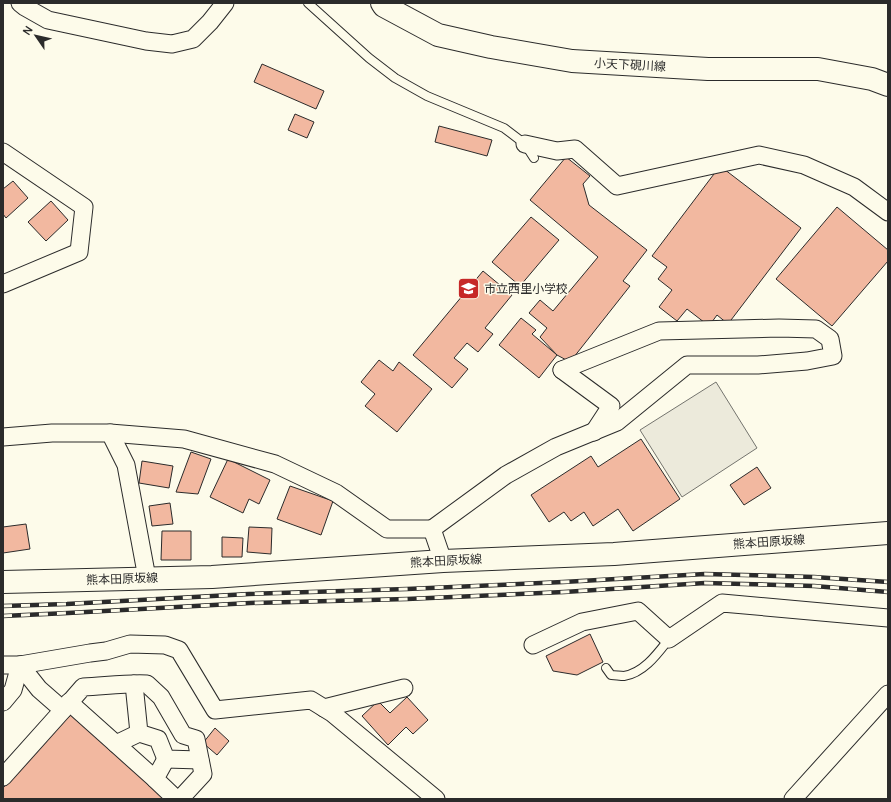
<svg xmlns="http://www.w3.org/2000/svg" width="891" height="802" font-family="Manrope,'Noto Sans JP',sans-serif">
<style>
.parking{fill:#eceadb;stroke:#74746e}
.building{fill:#f2b8a0;stroke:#2b2b2b}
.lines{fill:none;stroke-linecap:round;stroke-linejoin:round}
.service-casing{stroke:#2b2b2b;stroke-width:10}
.minor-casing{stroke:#2b2b2b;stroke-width:19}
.secondary-casing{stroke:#2b2b2b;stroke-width:24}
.primary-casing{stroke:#2b2b2b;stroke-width:24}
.service{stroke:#fdfbea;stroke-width:8}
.minor{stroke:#fdfbea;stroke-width:17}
.secondary{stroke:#fdfbea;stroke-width:22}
.primary{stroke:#fdfbea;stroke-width:22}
.rail-casing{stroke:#2b2b2b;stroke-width:4.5}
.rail{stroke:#fdfbea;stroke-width:3;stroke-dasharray:9;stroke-linecap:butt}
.labels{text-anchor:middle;stroke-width:3;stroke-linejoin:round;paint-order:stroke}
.street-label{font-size:12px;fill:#2b2b2b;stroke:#fdfbea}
.poi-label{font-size:12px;fill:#2b2b2b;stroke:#fdfbea;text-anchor:start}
</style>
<rect width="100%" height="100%" fill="#fdfbea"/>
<polygon class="parking" points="716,382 757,448 682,497 640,430"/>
<g class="building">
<polygon points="262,64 324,91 316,109 254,82"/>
<polygon points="295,114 314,122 307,138 288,130"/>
<polygon points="439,126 492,140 487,156 435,142"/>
<polygon points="566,157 590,176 583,184 589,205 647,250 623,281 630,286 570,362 557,355 540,337 547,328 529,313 540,300 553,311 598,257 530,200"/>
<polygon points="720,166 801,228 728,324 717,315 709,326 687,309 677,321 659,307 672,290 658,279 667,267 652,256"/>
<polygon points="13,181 28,198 6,218 3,214 3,189"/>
<polygon points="51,201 68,220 46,241 28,222"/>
<polygon points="837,207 888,250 888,261 832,326 776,279"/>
<polygon points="531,217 559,240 520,286 492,262"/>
<polygon points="483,271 512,295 485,328 493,334 478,352 467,343 454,358 468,369 452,388 413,355"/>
<polygon points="521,318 536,330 532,334 557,355 539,378 499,345"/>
<polygon points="379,360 393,371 399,362 432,389 397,432 365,406 375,394 361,382"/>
<polygon points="641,439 680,499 633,531 618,509 593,526 584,512 571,521 564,512 549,522 531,495 591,456 598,467"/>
<polygon points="191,452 211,459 198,494 176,492"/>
<polygon points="228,459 270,480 259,504 249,499 243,513 210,497"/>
<polygon points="142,461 173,466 169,488 139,483"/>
<polygon points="757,467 771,488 744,505 730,485"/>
<polygon points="290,486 333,501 321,535 277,519"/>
<polygon points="170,503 173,524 152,526 149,506"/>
<polygon points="26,524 30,549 3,553 3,527"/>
<polygon points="249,527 272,528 271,554 247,552"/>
<polygon points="162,531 191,531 191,560 161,560"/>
<polygon points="222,537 243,538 242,557 222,557"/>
<polygon points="590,634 603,662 577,675 553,671 546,656"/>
<polygon points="407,697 428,720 413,734 406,727 388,745 362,716 378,701 390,713"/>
<polygon points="72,711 169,799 3,799 3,788"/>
<polygon points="215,728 229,741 217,755 203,743"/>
</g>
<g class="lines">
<defs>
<g id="service">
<polyline points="308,3 369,58 395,78 427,96 504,128 525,144 534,158"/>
<path d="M606,668L611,675C615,675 620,676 624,676C644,673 658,653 669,639"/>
</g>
<g id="minor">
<polyline points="20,3 25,7 48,20 146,41 172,44 193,39 210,22 225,3"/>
<polyline points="525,144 557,151 575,149 617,186 759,155 804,165 854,187 888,212"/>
<polyline points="3,152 84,207 79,252 3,284"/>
<polyline points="562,370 611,406 594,432"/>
<polyline points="110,433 184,439 275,464 336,493 387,529 432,529"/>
<polyline points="3,437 52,433 110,433 126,465 147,578"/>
<polyline points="443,561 432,529 506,475 556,447 617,422 687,365 758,365 807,361 833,356 830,339 816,329 779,328 659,331 562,370"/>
<polyline points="533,645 582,622 638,611 669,639 722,603 888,618"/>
<polyline points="3,665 20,665 90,653 106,651 130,644 165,645 179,650 215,710 311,700 332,713 436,799"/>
<polyline points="134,684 139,733 158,739 166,759 200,760"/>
<polyline points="3,702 13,690 20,665"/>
<polyline points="69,702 116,744 139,733"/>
<polyline points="324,708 404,688"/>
<path d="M63,710L83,687C105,686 126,683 147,684L161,697L183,735L196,739L203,774L180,799"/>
<polyline points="116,744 155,779"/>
<polyline points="166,759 155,779 176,799"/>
<polyline points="3,777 63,710 39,689 20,665"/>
<polyline points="793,799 888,694"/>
</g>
<polyline id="secondary" points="382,3 384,6 438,35 491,47 572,61 708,69 818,69 872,79 888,85"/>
<polyline id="primary" points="3,582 212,577 443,561 614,554 888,533"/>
</defs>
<use href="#service" class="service-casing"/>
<use href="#minor" class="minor-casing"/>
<use href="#secondary" class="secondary-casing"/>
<use href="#primary" class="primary-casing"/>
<use href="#service" class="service"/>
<use href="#minor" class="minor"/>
<use href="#secondary" class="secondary"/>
<use href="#primary" class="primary"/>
<defs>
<g id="rail">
<polyline points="3,606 67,604 249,594 407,589 563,582 705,574 814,577 888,582"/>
<polyline points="3,616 68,613 250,603 407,599 564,592 705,583 814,586 888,592"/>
</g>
</defs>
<use href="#rail" class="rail-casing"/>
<use href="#rail" class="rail"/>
</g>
<defs>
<symbol id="school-square" viewBox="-11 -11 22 22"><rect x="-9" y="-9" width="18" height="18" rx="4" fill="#c62828" stroke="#fdfbea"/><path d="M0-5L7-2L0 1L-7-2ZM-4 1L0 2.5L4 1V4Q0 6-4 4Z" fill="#fff"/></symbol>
</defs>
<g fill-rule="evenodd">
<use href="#school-square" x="456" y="276" width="25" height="25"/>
</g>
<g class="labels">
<g class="street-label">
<text transform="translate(630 65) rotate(3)" y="4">小天下硯川線</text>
<text transform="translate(769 542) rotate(-4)" y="4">熊本田原坂線</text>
<text transform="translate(446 561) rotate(-3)" y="4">熊本田原坂線</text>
<text transform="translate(122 579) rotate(-2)" y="4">熊本田原坂線</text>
</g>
<g class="poi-label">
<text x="484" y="293">市立西里小学校</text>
</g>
</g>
<rect width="891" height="802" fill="none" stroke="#2b2b2b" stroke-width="8"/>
<g transform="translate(36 36) rotate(304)" stroke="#fdfbea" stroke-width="3" paint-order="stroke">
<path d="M0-3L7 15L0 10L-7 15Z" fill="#2b2b2b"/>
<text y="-6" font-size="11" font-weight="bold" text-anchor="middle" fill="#2b2b2b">N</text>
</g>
</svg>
